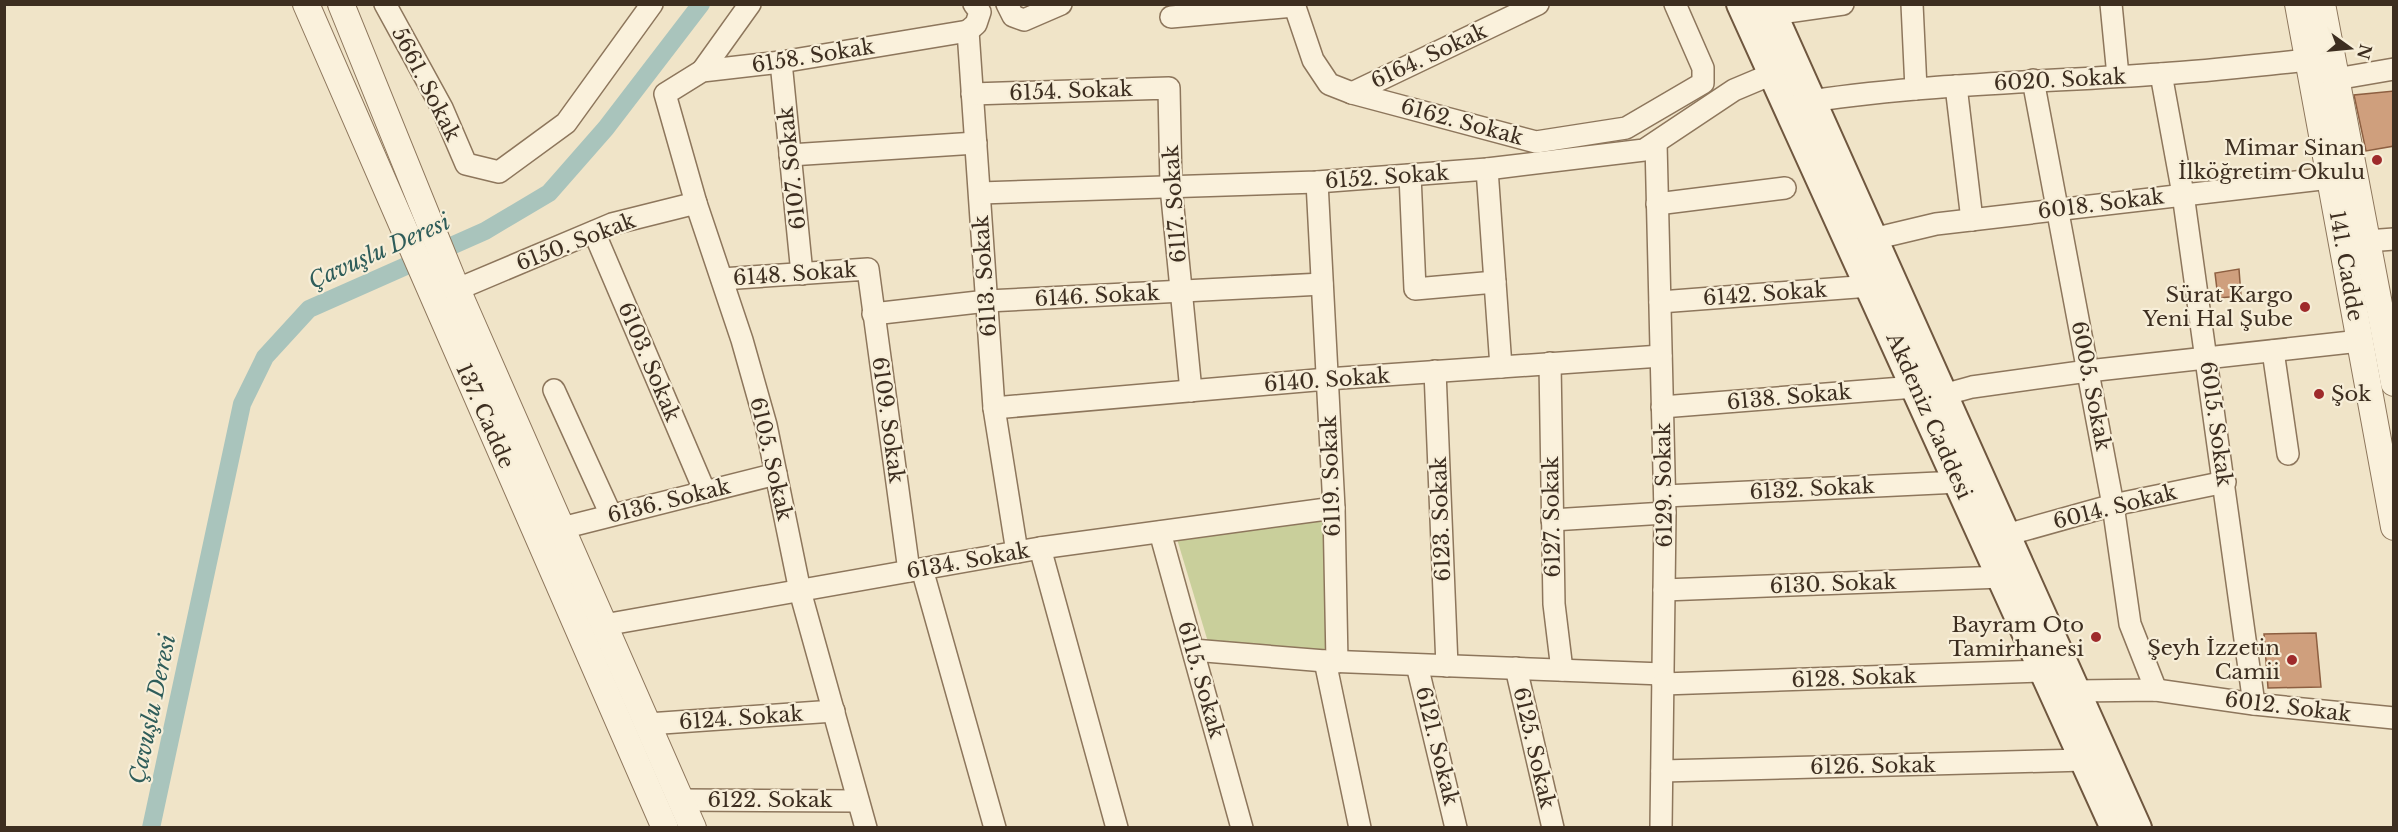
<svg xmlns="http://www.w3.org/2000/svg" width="2398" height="832" font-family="'Libre Baskerville',serif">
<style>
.green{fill:#c9cf9b}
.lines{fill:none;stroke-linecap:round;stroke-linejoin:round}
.canal{stroke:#a9c4bc;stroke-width:18}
.building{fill:#cf9f7d;stroke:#8d5f41;stroke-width:1.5}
.minor-casing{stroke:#8d765c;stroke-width:24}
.tertiary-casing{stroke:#8d765c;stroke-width:28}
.secondary-casing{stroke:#6f573f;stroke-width:32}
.minor{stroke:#faf1dc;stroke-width:21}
.tertiary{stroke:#faf1dc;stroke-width:26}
.secondary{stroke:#faf1dc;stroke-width:28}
.poi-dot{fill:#9e2a2b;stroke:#f7eed8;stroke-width:2}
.labels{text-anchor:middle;stroke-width:4.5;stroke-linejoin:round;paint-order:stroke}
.street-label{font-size:21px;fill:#3d2e20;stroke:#f7eed8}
.poi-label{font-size:21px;fill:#3d2e20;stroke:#f7eed8;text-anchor:end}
.water-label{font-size:22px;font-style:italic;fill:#2f5d5a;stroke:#f7eed8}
</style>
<rect width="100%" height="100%" fill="#f0e4c8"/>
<polygon class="green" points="1328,516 1330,650 1208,642 1177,539"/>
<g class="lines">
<polyline class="canal" points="151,828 242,404 265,357 309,309 485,231 549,193 606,128 701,4"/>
</g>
<g class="building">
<polygon points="2394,91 2394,146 2366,151 2354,95"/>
<polygon points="2239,269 2241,296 2218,298 2215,273"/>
<polygon points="2316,633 2321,687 2268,688 2264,634"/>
</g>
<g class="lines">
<defs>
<g id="minor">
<polyline points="385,4 442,108 466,164 499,172 566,123 652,4"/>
<polyline points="1007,4 1013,16 1024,20 1061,4"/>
<polyline points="1294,4 1313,60 1329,84 1352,93 1536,142 1626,128 1703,83 1703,68 1675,4"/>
<polyline points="1912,4 1916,89"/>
<polyline points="2111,4 2118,76"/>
<polyline points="1760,16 1843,4"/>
<polyline points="1171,17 1294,6"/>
<polyline points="968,31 994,408 1017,552"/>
<polyline points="968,31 976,24 980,12 974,4"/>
<polyline points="781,62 802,274"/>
<polyline points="702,71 750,4"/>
<polyline points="2161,74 2183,194 2254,704"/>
<polyline points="2336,79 2394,69"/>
<polyline points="2033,80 2113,505 2130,624 2156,690"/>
<polyline points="1956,86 1972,220"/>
<polyline points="1352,93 1538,4"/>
<polyline points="972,94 1169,88 1171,187 1191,391"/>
<path d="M1811,101C1926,84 2043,82 2160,74C2209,71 2259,65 2309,60"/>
<polyline points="1656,143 1665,513 1661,828"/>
<polyline points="790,155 976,143"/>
<polyline points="1487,169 1501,367"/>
<polyline points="1410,175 1415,289 1495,282"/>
<polyline points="1317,182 1334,508 1337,662"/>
<polyline points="980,193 1317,182 1487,169 1644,150 1734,90 1772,74"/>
<polyline points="1657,204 1785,188"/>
<polyline points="594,232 705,492"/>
<polyline points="1873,239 1936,224 2330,178"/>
<polyline points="2367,241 2394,239"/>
<polyline points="722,279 868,269 909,571"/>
<polyline points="458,289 612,224 696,203"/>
<polyline points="1660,302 1870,286"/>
<polyline points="873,314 987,301 1322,284"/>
<polyline points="2273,351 2288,454"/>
<polyline points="1550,363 1554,604 1562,670"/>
<polyline points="1435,371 1447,666"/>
<polyline points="554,390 611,515"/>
<polyline points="1943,395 1972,387 2088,371 2360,341"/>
<polyline points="1662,407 1915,387"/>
<polyline points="994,408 1327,379 1661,356"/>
<polyline points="1665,496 1959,482"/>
<polyline points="1552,520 1665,513"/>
<polyline points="562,528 776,474"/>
<polyline points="1160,532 1242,828"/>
<polyline points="2006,535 2113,505 2225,482"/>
<polyline points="1040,548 1117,828"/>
<polyline points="922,569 995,828"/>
<polyline points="1664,590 2002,577"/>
<polyline points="604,625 1040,548 1334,508"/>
<polyline points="1193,650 1325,661 1663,674"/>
<polyline points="1325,661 1360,828"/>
<polyline points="1417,665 1456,828"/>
<polyline points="1516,668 1553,828"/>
<polyline points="1663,684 2044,671"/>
<polyline points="2076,691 2156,690 2254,704 2394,718"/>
<polyline points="648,724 834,711"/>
<polyline points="1662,771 2085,760"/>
<polyline points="681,800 858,801"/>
<polyline points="866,828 800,591 766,425 742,340 696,203 665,94 702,71 781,62 968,31"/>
</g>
<g id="tertiary">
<polyline points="306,4 665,828"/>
<polyline points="341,4 452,278 693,828"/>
<polyline points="2298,4 2394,527"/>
<polyline points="2322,4 2394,383"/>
</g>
<g id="secondary">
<polyline points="1741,4 2115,828"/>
<polyline points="1768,4 2137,828"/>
</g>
</defs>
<use href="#minor" class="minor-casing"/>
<use href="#tertiary" class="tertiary-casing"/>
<use href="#secondary" class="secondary-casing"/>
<use href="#minor" class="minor"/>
<use href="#tertiary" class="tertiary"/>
<use href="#secondary" class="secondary"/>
</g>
<g class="poi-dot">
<circle cx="2377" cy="160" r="6"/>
<circle cx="2305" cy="307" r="6"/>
<circle cx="2319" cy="394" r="6"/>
<circle cx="2096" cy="637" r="6"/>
<circle cx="2292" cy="660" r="6"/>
</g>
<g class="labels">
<g class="street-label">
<text transform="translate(813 56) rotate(-9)" y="7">6158. Sokak</text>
<text transform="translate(1429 56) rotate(-25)" y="7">6164. Sokak</text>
<text transform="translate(2060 80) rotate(-3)" y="7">6020. Sokak</text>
<text transform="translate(426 84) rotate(63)" y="7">5661. Sokak</text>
<text transform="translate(1071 91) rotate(-2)" y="7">6154. Sokak</text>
<text transform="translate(1462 122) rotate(15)" y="7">6162. Sokak</text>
<text transform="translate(792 168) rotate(-96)" y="7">6107. Sokak</text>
<text transform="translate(1387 177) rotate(-4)" y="7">6152. Sokak</text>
<text transform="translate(1175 204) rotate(-94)" y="7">6117. Sokak</text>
<text transform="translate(2101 204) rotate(-7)" y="7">6018. Sokak</text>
<text transform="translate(576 242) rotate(-21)" y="7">6150. Sokak</text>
<text transform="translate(2346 266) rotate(80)" y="7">141. Cadde</text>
<text transform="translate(795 274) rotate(-4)" y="7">6148. Sokak</text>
<text transform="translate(985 276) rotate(-94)" y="7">6113. Sokak</text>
<text transform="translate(1765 294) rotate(-4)" y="7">6142. Sokak</text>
<text transform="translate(1097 296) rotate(-3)" y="7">6146. Sokak</text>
<text transform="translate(649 362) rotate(67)" y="7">6103. Sokak</text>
<text transform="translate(1327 380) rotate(-4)" y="7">6140. Sokak</text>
<text transform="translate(2091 386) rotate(79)" y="7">6005. Sokak</text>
<text transform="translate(1789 397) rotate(-5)" y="7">6138. Sokak</text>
<text transform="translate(485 416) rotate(66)" y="7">137. Cadde</text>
<text transform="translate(1929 416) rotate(66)" y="7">Akdeniz Caddesi</text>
<text transform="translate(888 420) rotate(82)" y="7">6109. Sokak</text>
<text transform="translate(2216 424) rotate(82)" y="7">6015. Sokak</text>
<text transform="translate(771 459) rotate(77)" y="7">6105. Sokak</text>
<text transform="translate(1331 476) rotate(-92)" y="7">6119. Sokak</text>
<text transform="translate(1664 485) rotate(-91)" y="7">6129. Sokak</text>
<text transform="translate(1812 489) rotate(-3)" y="7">6132. Sokak</text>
<text transform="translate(669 501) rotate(-14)" y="7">6136. Sokak</text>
<text transform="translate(2115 507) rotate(-14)" y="7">6014. Sokak</text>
<text transform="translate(1552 517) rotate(-91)" y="7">6127. Sokak</text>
<text transform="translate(1441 519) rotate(-92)" y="7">6123. Sokak</text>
<text transform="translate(968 561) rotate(-10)" y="7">6134. Sokak</text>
<text transform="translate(1833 584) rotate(-2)" y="7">6130. Sokak</text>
<text transform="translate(1854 678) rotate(-2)" y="7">6128. Sokak</text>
<text transform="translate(1201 680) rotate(74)" y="7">6115. Sokak</text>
<text transform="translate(2288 707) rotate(7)" y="7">6012. Sokak</text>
<text transform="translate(741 718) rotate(-4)" y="7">6124. Sokak</text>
<text transform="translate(1437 746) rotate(76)" y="7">6121. Sokak</text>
<text transform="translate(1534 748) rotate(77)" y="7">6125. Sokak</text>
<text transform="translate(1873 766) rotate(-1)" y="7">6126. Sokak</text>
<text x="770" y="807">6122. Sokak</text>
</g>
<g class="poi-label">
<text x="2365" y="155">Mimar Sinan<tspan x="2365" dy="24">İlköğretim Okulu</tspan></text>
<text x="2293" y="302">Sürat Kargo<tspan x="2293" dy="24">Yeni Hal Şube</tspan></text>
<text x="2331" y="401" text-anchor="start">Şok</text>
<text x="2084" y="632">Bayram Oto<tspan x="2084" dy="24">Tamirhanesi</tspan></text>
<text x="2280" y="655">Şeyh İzzetin<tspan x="2280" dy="24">Camii</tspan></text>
</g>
<g class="water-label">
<text transform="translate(379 251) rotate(-24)" y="8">Çavuşlu Deresi</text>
<text transform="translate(152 709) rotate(-78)" y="8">Çavuşlu Deresi</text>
</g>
</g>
<rect width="2398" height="832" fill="none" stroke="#3d2e20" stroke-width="12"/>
<g transform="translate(2350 48) rotate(105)" stroke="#f7eed8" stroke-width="4.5" paint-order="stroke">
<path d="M0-4.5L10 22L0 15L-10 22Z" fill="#3d2e20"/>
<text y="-9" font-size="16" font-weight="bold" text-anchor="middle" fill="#3d2e20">N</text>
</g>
</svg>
